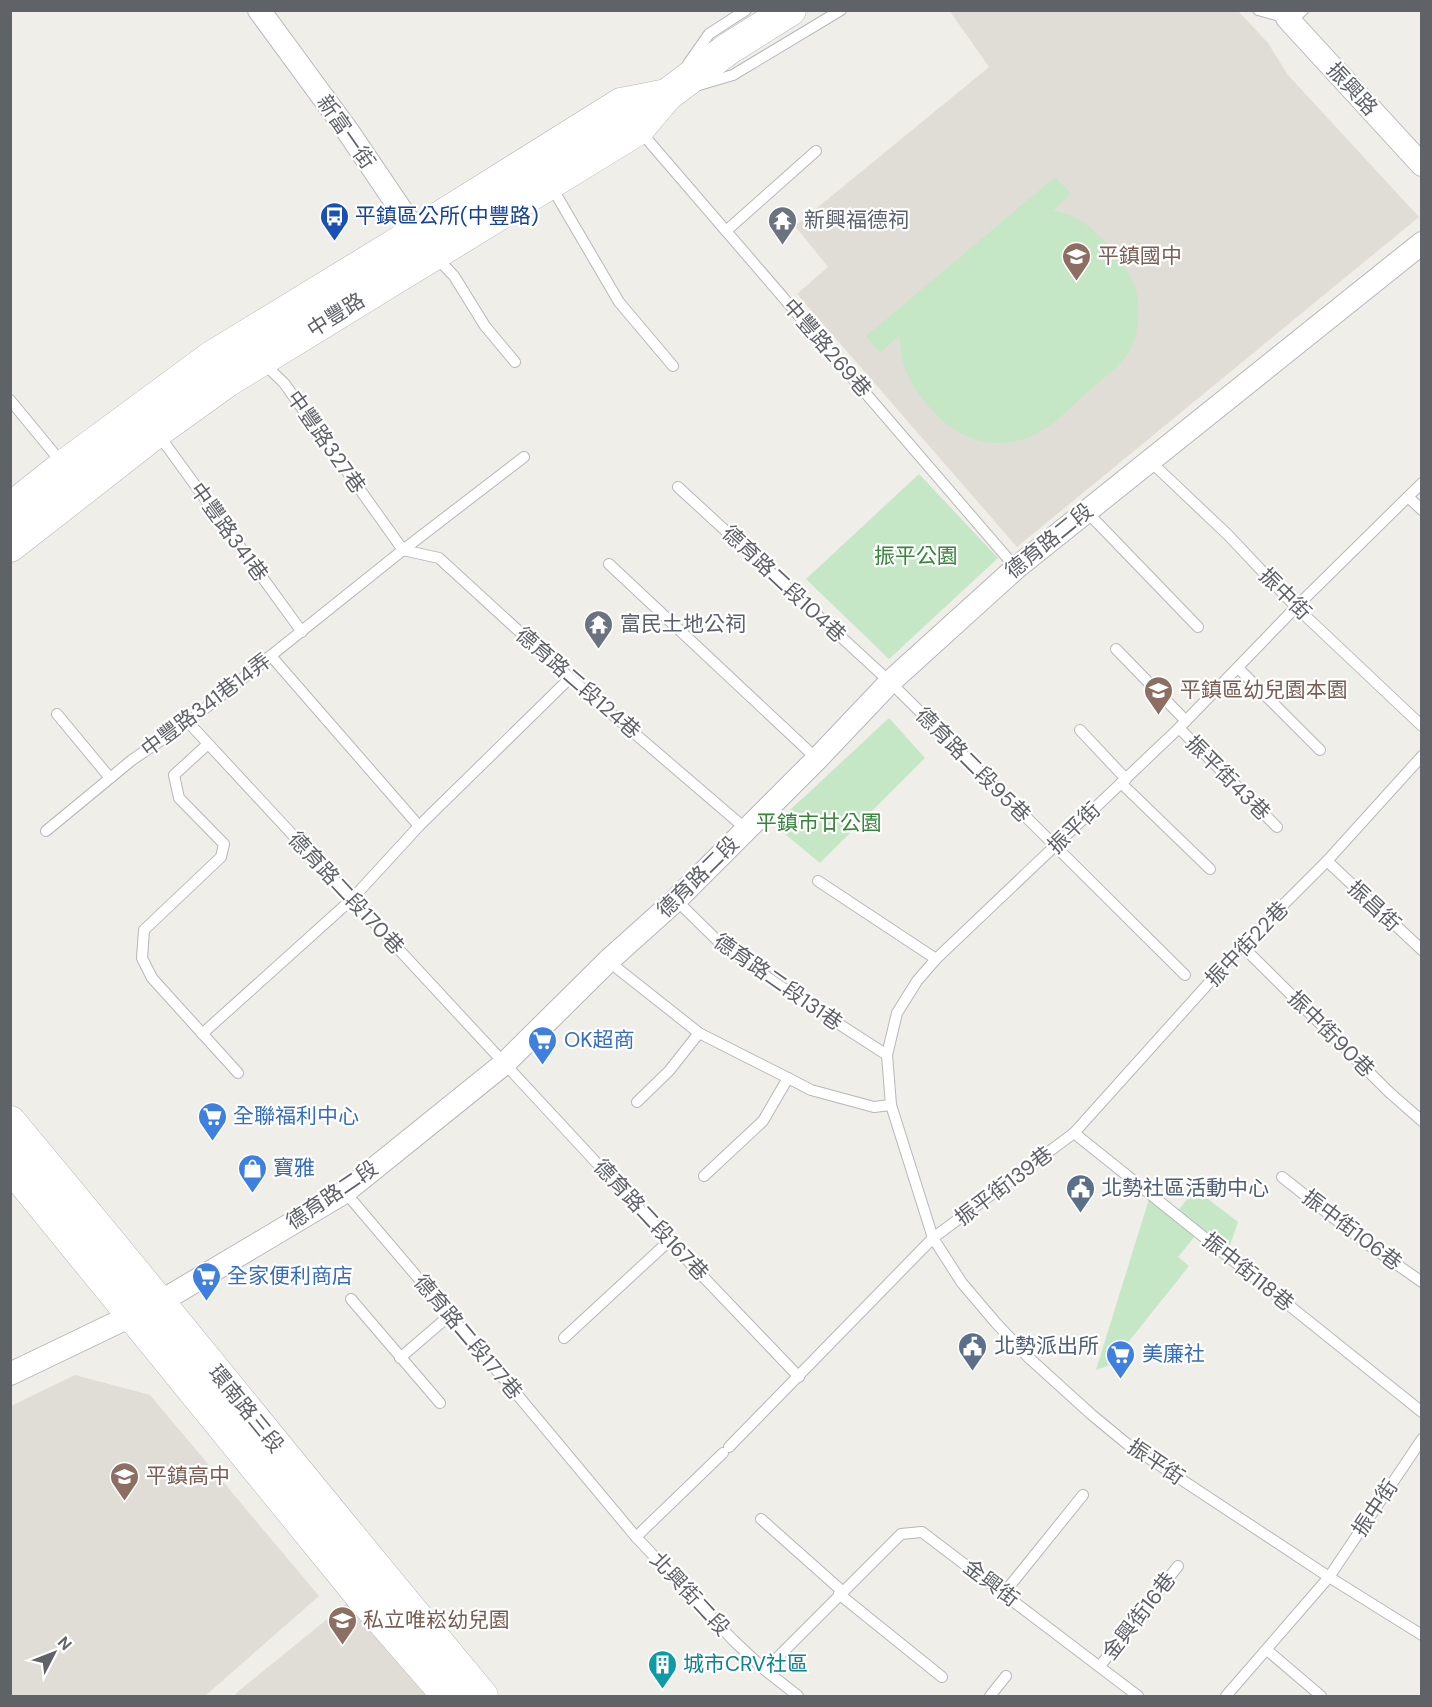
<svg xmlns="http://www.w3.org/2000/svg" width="1432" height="1707" font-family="'DM Sans','Noto Sans TC',sans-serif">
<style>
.education{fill:#e0ddd6}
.green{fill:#c5e7c6}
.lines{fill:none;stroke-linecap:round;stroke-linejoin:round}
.lane-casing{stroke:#b5b7bb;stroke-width:12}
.street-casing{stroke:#b5b7bb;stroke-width:24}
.secondary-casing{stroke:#b4b6bb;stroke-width:33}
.lane{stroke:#fff;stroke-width:10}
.street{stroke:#fff;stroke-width:22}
.secondary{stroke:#fff;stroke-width:32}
.labels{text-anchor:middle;stroke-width:4.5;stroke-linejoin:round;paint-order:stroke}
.street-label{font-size:21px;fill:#5f6267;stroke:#fff}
.transit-label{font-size:21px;fill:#164399;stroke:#fff;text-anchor:start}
.worship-label{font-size:21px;fill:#5b616d;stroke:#fff;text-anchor:start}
.education-label{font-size:21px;fill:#785e54;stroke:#fff;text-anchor:start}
.park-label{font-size:21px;fill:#39843d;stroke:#fff}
.shop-label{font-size:21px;fill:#366cbe;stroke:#fff;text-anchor:start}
.service-label{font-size:21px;fill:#4e5e75;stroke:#fff;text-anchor:start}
.culture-label{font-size:21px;fill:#0d838f;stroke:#fff;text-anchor:start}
</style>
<rect width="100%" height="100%" fill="#f0eee8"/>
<g class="education">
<polygon points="949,10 1238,11 1268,43 1288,75 1419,217 1017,547 797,294 828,267 795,226 989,67"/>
<polygon points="75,1375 150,1395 319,1596 205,1696 11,1696 11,1406"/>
<polygon points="352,1599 433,1696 238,1696 235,1694"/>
</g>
<g class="green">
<path d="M1055,177L1071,194L1053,211C1058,212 1065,213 1070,215C1096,226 1131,266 1137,294C1139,306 1139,323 1136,335C1131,359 1108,374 1090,390C1074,403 1059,421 1041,431C1004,453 962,444 934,412C911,386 902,372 899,336L880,353L866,336Z"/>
<polygon points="919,474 998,558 889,659 806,579"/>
<polygon points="889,718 925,758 820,863 774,825"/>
<polygon points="1195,1189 1238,1222 1227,1254 1176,1213"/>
<polygon points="1149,1199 1195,1236 1178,1257 1189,1266 1110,1365 1096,1370"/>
</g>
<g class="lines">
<defs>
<g id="lane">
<polyline points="1258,10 1287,18"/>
<polyline points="1290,22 1303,10"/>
<polyline points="688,64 709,34 746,10"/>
<polyline points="699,85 733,75 841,10"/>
<polyline points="640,131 1016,568"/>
<polyline points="551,186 619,302 673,366"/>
<polyline points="726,231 816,151"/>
<polyline points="436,257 454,276 485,326 515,362"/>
<polyline points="262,362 284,383 403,550"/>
<polyline points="10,400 62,463"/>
<polyline points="158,434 302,632"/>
<polyline points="1150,461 1228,535 1296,607 1422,726"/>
<polyline points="1422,483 1296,607 1179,728 936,959 917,981 897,1013 887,1055 891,1105 933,1238 962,1283 996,1323 1028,1357 1092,1415 1126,1443 1329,1577 1422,1635"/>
<polyline points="678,487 890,682 1185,975"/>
<polyline points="1408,497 1422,510"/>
<polyline points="1086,511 1198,627"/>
<polyline points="403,550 439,558 570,678 746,829"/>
<polyline points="609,564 817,759"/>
<polyline points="1116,649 1186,721"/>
<polyline points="271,656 419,826"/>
<polyline points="1238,668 1320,750"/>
<polyline points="57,714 110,778"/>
<polyline points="188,722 669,1241 799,1377"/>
<polyline points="1179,728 1277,827"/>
<polyline points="1080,730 1126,779"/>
<polyline points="208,744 174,775 179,798 224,844 221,857 144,930 142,958 152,978 238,1073"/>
<polyline points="1121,783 1210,869"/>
<polyline points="46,831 132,760 188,722 403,550 524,457"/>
<polyline points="1327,861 1422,950"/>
<polyline points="818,881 936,959"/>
<polyline points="676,900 723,946 780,986 887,1055"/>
<polyline points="1242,946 1389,1092 1422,1121"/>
<polyline points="608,961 699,1033 788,1078 811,1090 874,1107 891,1105"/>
<polyline points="202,1034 352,899 419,826 570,678"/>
<polyline points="637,1102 669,1071 699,1033"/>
<polyline points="1074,1133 1422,1412"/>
<polyline points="704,1176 763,1121 788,1078"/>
<polyline points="1282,1177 1363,1241 1422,1282"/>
<polyline points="345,1192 510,1386 636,1537 733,1640 765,1670 798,1696"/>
<polyline points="351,1299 440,1403"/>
<polyline points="564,1338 669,1241"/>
<polyline points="400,1358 450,1315"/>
<polyline points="729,1447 933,1238 1074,1133 1242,946 1327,861 1422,756"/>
<polyline points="761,1519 842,1591"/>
<polyline points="636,1537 723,1453"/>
<polyline points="1004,1593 1083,1495"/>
<polyline points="839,1594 942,1677"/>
<polyline points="1267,1650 1321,1696"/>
<polyline points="1100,1666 1178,1566"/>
<polyline points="765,1670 901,1534 922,1532 1138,1696"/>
<polyline points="990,1696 1006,1676"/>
<polyline points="1226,1696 1329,1577 1422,1439"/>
</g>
<g id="street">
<polyline points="259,10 347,130 424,244"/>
<polyline points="1287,18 1422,165"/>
<polyline points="10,1374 160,1302 345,1192 505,1063 608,961 676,900 817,759 890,682 1016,568 1422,243"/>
</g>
<g id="secondary">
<polyline points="10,509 64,466 212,357 415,233 621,104 667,95"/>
<polyline points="10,546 156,432 227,381 638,129 667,95 728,49 790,10"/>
<path d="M10,1122C169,1312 323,1506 482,1696"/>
<polyline points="10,1165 362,1597 448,1696"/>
</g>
</defs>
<use href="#lane" class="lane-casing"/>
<use href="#street" class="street-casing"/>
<use href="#secondary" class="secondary-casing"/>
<use href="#lane" class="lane"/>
<use href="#street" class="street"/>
<use href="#secondary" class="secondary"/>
</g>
<defs>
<symbol id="bus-pin" viewBox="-11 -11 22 30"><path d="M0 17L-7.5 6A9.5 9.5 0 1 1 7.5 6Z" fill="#1a4fb4" stroke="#fff"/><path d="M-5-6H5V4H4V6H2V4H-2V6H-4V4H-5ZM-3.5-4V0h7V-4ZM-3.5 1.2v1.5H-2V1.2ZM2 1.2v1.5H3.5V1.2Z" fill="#fff"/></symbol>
<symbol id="temple-pin" viewBox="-11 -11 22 30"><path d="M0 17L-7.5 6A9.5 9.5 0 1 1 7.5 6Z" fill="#6b7280" stroke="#fff"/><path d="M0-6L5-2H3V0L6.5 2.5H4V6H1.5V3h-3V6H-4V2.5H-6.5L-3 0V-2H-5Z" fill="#fff"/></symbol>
<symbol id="school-pin" viewBox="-11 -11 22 30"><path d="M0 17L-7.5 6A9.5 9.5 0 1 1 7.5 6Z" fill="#8d6e63" stroke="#fff"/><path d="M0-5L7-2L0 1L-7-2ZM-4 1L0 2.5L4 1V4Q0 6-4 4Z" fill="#fff"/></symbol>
<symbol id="supermarket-pin" viewBox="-11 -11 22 30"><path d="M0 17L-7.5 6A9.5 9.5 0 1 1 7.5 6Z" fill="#3f7fe0" stroke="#fff"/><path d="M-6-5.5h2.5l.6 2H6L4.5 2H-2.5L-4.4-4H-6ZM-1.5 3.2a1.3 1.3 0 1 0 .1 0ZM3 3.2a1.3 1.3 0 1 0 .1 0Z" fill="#fff"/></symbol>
<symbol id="shop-pin" viewBox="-11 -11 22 30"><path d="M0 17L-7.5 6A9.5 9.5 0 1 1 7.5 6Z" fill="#3f7fe0" stroke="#fff"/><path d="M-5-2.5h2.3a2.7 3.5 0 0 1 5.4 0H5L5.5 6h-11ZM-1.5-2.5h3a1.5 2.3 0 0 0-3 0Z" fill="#fff"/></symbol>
<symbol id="civic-pin" viewBox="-11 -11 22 30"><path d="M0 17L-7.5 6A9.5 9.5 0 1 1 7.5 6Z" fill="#5c6f8a" stroke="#fff"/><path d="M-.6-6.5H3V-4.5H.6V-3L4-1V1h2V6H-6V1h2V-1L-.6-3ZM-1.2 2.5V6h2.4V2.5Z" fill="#fff"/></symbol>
<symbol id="building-pin" viewBox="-11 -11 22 30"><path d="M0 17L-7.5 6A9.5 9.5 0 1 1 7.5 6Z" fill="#0f9aa8" stroke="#fff"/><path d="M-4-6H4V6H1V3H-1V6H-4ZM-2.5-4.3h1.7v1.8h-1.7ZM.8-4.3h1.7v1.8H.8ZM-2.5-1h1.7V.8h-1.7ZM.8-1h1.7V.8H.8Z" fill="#fff"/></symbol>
</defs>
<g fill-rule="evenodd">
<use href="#bus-pin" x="318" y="200" width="33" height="45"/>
<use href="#temple-pin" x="766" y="204" width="33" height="45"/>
<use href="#school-pin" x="1060" y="240" width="33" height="45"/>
<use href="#temple-pin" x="582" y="608" width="33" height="45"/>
<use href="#school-pin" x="1142" y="674" width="33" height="45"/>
<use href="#supermarket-pin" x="526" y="1024" width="33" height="45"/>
<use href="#supermarket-pin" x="196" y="1100" width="33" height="45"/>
<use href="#shop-pin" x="236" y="1152" width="33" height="45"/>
<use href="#civic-pin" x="1064" y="1172" width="33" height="45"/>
<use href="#supermarket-pin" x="190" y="1260" width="33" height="45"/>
<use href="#civic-pin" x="956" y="1330" width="33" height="45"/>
<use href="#supermarket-pin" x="1104" y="1338" width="33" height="45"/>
<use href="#school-pin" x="108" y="1460" width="33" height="45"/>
<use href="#school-pin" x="326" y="1604" width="33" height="45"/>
<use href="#building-pin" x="646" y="1648" width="33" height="45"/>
</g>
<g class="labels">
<g class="street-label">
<text transform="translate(1352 89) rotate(47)" y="7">振興路</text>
<text transform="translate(346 132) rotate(55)" y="7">新富一街</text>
<text transform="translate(336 315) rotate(-32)" y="7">中豐路</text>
<text transform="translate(827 348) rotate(49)" y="7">中豐路269巷</text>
<text transform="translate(326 442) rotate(55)" y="7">中豐路327巷</text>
<text transform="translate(229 532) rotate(54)" y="7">中豐路341巷</text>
<text transform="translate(1049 541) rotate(-39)" y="7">德育路二段</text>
<text transform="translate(784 584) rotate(43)" y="7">德育路二段104巷</text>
<text transform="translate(1285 594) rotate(45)" y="7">振中街</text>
<text transform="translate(578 683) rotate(41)" y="7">德育路二段124巷</text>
<text transform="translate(206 705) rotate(-37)" y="7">中豐路341巷14弄</text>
<text transform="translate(973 765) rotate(45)" y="7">德育路二段95巷</text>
<text transform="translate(1228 778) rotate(45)" y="7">振平街43巷</text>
<text transform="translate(1074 828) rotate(-44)" y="7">振平街</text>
<text transform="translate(698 877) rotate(-45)" y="7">德育路二段</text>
<text transform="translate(346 893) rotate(47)" y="7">德育路二段170巷</text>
<text transform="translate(1374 906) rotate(43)" y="7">振昌街</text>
<text transform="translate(1247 944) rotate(-46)" y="7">振中街22巷</text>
<text transform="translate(778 982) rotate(35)" y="7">德育路二段131巷</text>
<text transform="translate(1331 1034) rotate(45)" y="7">振中街90巷</text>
<text transform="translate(1004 1186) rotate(-37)" y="7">振平街139巷</text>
<text transform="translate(332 1195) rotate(-34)" y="7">德育路二段</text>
<text transform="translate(651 1220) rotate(47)" y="7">德育路二段167巷</text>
<text transform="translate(1352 1230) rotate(37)" y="7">振中街106巷</text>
<text transform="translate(1248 1272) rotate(39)" y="7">振中街118巷</text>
<text transform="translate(468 1337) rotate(50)" y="7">德育路二段177巷</text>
<text transform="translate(246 1409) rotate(51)" y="7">環南路三段</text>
<text transform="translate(1156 1462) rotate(34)" y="7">振平街</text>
<text transform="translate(1375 1508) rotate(-56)" y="7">振中街</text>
<text transform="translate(991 1583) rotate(37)" y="7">金興街</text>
<text transform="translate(690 1594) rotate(47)" y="7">北興街二段</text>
<text transform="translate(1139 1616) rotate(-52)" y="7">金興街16巷</text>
</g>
<g class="transit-label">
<text x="355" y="223">平鎮區公所(中豐路)</text>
</g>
<g class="worship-label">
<text x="804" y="227">新興福德祠</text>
<text x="620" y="631">富民土地公祠</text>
</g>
<g class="education-label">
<text x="1098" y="263">平鎮國中</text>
<text x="1180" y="697">平鎮區幼兒園本園</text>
<text x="146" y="1483">平鎮高中</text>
<text x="363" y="1627">私立唯崧幼兒園</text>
</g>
<g class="park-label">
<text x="916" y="563">振平公園</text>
<text x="819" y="830">平鎮市廿公園</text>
</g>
<g class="shop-label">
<text x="564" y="1047">OK超商</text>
<text x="233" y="1123">全聯福利中心</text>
<text x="273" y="1175">寶雅</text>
<text x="227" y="1283">全家便利商店</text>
<text x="1142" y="1361">美廉社</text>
</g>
<g class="service-label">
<text x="1101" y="1195">北勢社區活動中心</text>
<text x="994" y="1353">北勢派出所</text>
</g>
<g class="culture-label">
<text x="683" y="1671">城市CRV社區</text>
</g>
</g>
<rect width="1432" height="1707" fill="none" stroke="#5f6267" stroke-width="24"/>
<g transform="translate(54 1653) rotate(48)" stroke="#ffffff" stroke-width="4.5" paint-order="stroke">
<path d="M0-4.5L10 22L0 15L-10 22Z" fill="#5f6267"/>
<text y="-9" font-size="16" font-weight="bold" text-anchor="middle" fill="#5f6267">N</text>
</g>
</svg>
